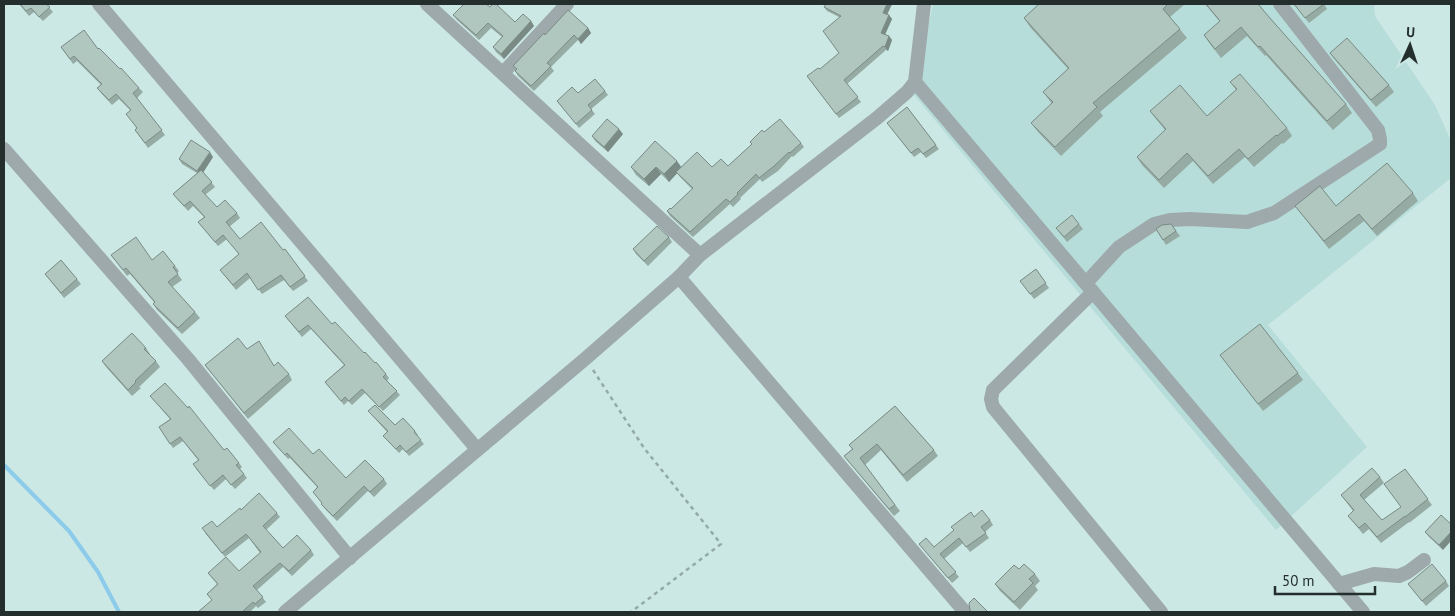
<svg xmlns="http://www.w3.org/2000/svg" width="1455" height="616" font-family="'PT Sans',sans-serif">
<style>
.built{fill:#b7ddda}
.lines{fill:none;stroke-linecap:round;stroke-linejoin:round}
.stream{stroke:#8ccbea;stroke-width:4}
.path{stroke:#93aaa7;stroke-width:2.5;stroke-dasharray:4 4;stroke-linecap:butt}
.minor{stroke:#9ea9ab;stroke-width:14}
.wall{fill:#96aba3}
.shaded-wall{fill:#7a8b85}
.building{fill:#afc7be;stroke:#7a8b85}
</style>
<rect width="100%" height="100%" fill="#cbe8e5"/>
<polygon class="built" points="933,4 1374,4 1375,16 1435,105 1451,141 1451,178 1268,325 1367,447 1276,530 914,95"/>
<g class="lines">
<polyline class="stream" points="4,465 69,531 98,572 119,612"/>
<polyline class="path" points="593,370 644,448 721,544 631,612"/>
<g class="minor">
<polyline points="99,4 477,449"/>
<polyline points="427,4 700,255"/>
<polyline points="503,73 567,4"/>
<polyline points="915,82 1093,292 993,390 991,399 993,407 1161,612"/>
<polyline points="4,149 188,359 350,558"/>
<polyline points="679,277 965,612"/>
<polyline points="1086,283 1119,247 1154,224 1170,220 1190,219 1247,222 1274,213 1380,144 1380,139 1378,130 1280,4"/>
<polyline points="1093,292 1363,612"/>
<polyline points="1339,584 1374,574 1399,576 1408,572 1424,560"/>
<polyline points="285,612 585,359 679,277 700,255 877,118 907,92 915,82 924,4"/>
</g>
</g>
<g class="wall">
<polygon points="19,4 46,4 53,12 43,21 34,12 29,16"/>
<polygon points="826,4 892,4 887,14 889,15 892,19 885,34 889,36 892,40 888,51 886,50 847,84 861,102 839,118 807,76 820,69 839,53 839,17 827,11 824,7"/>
<polygon points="1039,4 1185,4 1170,17 1187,38 1100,112 1103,116 1061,156 1038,132 1031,123 1052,104 1043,92 1068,69 1030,27 1024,18"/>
<polygon points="1205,4 1258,4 1269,17 1346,104 1352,113 1333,130 1266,55 1265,56 1247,36 1221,58 1210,44 1204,35 1220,22"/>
<polygon points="1294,4 1324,4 1327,9 1309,23"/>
<polygon points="490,7 515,22 531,21 534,26 504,59 496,52 493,47 502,37 491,28 479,40 457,20 453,15"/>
<polygon points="588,28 591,33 581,44 578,40 551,67 554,71 534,91 518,76 515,71 516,70 513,66 545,35"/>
<polygon points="61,47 98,49 139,88 143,92 137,98 165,135 148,148 135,130 136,128 131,111 119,99 112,105 101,93 97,88 101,85 77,61 73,64"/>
<polygon points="1330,53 1389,85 1394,92 1376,107 1335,60"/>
<polygon points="1230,82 1287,128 1292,136 1283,144 1282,143 1254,167 1245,157 1213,184 1193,161 1164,188 1142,165 1137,157 1165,130 1156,119 1150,111 1207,116 1236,90"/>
<polygon points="605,91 608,95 591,109 595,114 579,128 557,101 578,93"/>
<polygon points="907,107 939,149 926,158 921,152 914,157 887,123"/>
<polygon points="764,132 801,143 804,147 793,157 792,156 778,171 762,182 760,179 740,198 741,199 733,207 730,204 693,237 670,216 667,211 671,209 692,189 680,177 677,173 669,182 661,174 649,186 636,175 631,167 712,167 728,166 752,144 750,142"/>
<polygon points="623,134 608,152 595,141 592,136"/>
<polygon points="213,157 203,172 215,187 205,195 217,207 237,213 240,218 229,227 240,239 283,250 285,249 308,281 293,291 284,280 262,294 250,278 236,290 220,270 239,254 227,239 218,246 198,222 204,217 193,206 188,211 173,194 197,173 182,164 179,159"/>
<polygon points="1413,193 1418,201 1377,236 1364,221 1329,249 1295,206 1336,206"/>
<polygon points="1079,224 1083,229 1067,242 1056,228"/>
<polygon points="1171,224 1180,236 1166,245 1156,229"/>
<polygon points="669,237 672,242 648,266 636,254 633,249"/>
<polygon points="111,255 152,260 175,266 179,271 177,273 182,280 172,287 195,312 200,318 182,334 157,310 153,304 154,302 130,274 127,276"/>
<polygon points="1036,269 1049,288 1034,299 1020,281"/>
<polygon points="45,274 77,279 81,284 64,298"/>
<polygon points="285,316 332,324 386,374 389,378 387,381 400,395 383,411 365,393 352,405 348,401 344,405 325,382 344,365 311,329 302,337"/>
<polygon points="146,348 150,354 149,354 156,361 160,367 139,387 141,388 132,396 106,367 102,361"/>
<polygon points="247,349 289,374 292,380 248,419 205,365"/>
<polygon points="1220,355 1298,373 1303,380 1263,411"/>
<polygon points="150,396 224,450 239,463 242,467 240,469 247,478 235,489 226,479 214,490 196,469 198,460 183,441 173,448 159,427 170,419"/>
<polygon points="895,406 934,450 938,456 907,482 881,450 865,465 900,511 894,516 844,456 852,449 849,445"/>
<polygon points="368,411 395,425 415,431 418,435 417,436 424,444 409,456 403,449 399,453 383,436 387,432"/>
<polygon points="273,442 313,454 346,478 384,479 387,484 374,497 368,491 337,521 325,509 321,504 322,503 313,492 317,487 290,458 288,459"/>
<polygon points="1405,469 1432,505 1409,523 1409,522 1381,543 1369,529 1363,534 1348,516 1353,511 1341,495 1380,477 1384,483 1364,500 1382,520 1401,507"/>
<polygon points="241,510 277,513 280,517 266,530 283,548 311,550 314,555 292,576 283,567 257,590 266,602 258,608 256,606 250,612 198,612 212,600 207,594 217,584 208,573 239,571 260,553 249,538 225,557 205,533 217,527"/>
<polygon points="1441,515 1443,550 1429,537 1425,532"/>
<polygon points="974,517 990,520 993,525 985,532 989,538 970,552 963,543 944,559 959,577 952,583 919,544 934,547"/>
<polygon points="1019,569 1035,574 1040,581 1035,586 1038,590 1020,610 1000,591 995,584"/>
<polygon points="1446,581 1449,586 1426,606 1408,584"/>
</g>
<g class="shaded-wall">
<polygon points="887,4 892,4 886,17 883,13"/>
<polygon points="889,15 892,19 884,37 881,33"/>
<polygon points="531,21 534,26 504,59 501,54"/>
<polygon points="588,28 591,33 581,44 578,39"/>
<polygon points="889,36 892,40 888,51 885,47"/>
<polygon points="619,129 623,134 608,152 604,147"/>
<polygon points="210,152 213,157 201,176 197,171"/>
<polygon points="677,161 682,168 669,182 664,174"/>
<polygon points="656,167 661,174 649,186 644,179"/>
<polygon points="1451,532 1451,541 1443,550 1439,545"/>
</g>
<g class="building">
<polygon points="20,4 46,4 50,7 39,17 31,8 26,11"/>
<polygon points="464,4 486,4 490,7 493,4 496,4 515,22 523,14 531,21 501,54 493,47 503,36 488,23 476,35 453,15"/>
<polygon points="826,4 887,4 883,13 889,15 881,33 889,36 885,47 883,46 844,80 858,97 836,114 807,76 818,68 820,69 839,53 823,31 841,16 824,7"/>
<polygon points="1039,4 1168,4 1163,9 1180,29 1093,103 1097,107 1055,147 1031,123 1053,102 1043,92 1069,68 1024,18"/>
<polygon points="1206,4 1258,4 1269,17 1346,104 1327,121 1260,46 1258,47 1241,27 1215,49 1204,35 1220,21"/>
<polygon points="1294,4 1324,4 1305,18"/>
<polygon points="568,10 588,28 578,39 574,35 547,63 551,66 531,86 515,71 517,69 513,66 544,33 545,35"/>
<polygon points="84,30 98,49 99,48 120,69 121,68 139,88 133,93 162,130 145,143 135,130 137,128 126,114 131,110 116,94 109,100 97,88 102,84 74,56 70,59 61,47"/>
<polygon points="1347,38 1389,85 1371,100 1330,53"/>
<polygon points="1240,74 1287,128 1277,136 1276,135 1248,159 1239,149 1208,176 1187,153 1159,180 1137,157 1166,129 1150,111 1180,85 1207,116 1237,89 1230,82"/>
<polygon points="595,79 605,91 588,105 592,110 576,124 557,101 572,87 578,93"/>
<polygon points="907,107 936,145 923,154 918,148 911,153 887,123"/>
<polygon points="607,119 619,129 604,147 592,136"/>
<polygon points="780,119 801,143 790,153 789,152 774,166 759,178 756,174 737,193 738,194 730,202 726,199 690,232 667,211 670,208 671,209 693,188 676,172 697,152 712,167 721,159 728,166 752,144 750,142 762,130 764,132"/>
<polygon points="191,140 210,152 197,171 179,159"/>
<polygon points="655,141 677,161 664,174 656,167 644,179 631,167"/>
<polygon points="1387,163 1413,193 1372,229 1359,214 1324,241 1295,206 1320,186 1336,206"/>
<polygon points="201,170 212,182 202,191 217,207 225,200 237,213 226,222 240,239 261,222 283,250 285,249 305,276 290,287 281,275 258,290 247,273 233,285 220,270 239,254 223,235 215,242 198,222 205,217 190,201 184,206 173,194"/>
<polygon points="1072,215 1079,224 1064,237 1056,228"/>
<polygon points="1171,224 1176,231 1163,240 1156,229 1162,225"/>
<polygon points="657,226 669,237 644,261 633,249"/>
<polygon points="136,237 152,260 163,251 175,266 173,267 178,274 168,282 195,312 178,328 153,304 155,302 126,268 123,270 111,255"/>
<polygon points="61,260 77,279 61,293 45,274"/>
<polygon points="1036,269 1046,283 1030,294 1020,281"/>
<polygon points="308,297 332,324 335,322 364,353 365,352 375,363 376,362 386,374 383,377 397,391 379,407 362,389 349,401 345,397 341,401 325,382 345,365 308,325 299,332 285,316"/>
<polygon points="1260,324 1298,373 1258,404 1220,355"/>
<polygon points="132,333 146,348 144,349 156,361 135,381 136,382 128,390 102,361"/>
<polygon points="238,338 247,349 259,341 274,366 278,362 289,374 244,413 205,365"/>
<polygon points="165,383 188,408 189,406 224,450 227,448 239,463 236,465 244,474 231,485 223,475 210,486 193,464 199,460 180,437 170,444 159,427 171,419 150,396"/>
<polygon points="375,405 395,425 403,418 415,431 414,432 421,440 406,452 400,445 396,449 383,436 388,431 368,411"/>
<polygon points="895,406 934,450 903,475 877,444 860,458 895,505 889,509 844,456 853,449 849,445"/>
<polygon points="289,428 313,454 319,449 346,478 365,460 384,479 370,492 364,486 333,516 321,504 322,503 313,492 318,487 287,453 285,455 273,442"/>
<polygon points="1372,468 1380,477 1360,495 1382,520 1401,507 1384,484 1405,469 1428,499 1405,517 1405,516 1377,537 1365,523 1359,528 1348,516 1354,510 1341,495"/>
<polygon points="259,493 277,513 263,526 283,548 297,535 311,550 289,571 280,563 253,586 263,597 255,604 253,602 242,612 198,612 212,600 207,594 218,584 208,573 226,557 239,571 261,552 246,534 222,553 202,528 212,521 217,527 240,508 241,510"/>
<polygon points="982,510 990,520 981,527 986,533 966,547 959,538 940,554 956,572 948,578 919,544 926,538 934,547 954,530 951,527 971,512 974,517"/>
<polygon points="1441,515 1451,524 1451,532 1439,545 1425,532"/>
<polygon points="1024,564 1035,574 1029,579 1033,583 1014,602 995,584 1014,565 1019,569"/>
<polygon points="1432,564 1446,581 1422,601 1408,584"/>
<polygon points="974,598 988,612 972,612 970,610 969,603"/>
</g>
<rect width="1455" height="616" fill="none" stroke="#232e2d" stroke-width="10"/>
<g transform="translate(1410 45) rotate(3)" stroke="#cbe8e5" stroke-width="4" paint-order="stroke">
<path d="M0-4L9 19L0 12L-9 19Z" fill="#232e2d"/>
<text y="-8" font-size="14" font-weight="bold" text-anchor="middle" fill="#232e2d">U</text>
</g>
<path d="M1275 586v8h100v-8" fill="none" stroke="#232e2d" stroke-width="2.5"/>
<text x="1282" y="586" font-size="15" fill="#232e2d" stroke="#cbe8e5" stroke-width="4" paint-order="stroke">50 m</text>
</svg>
